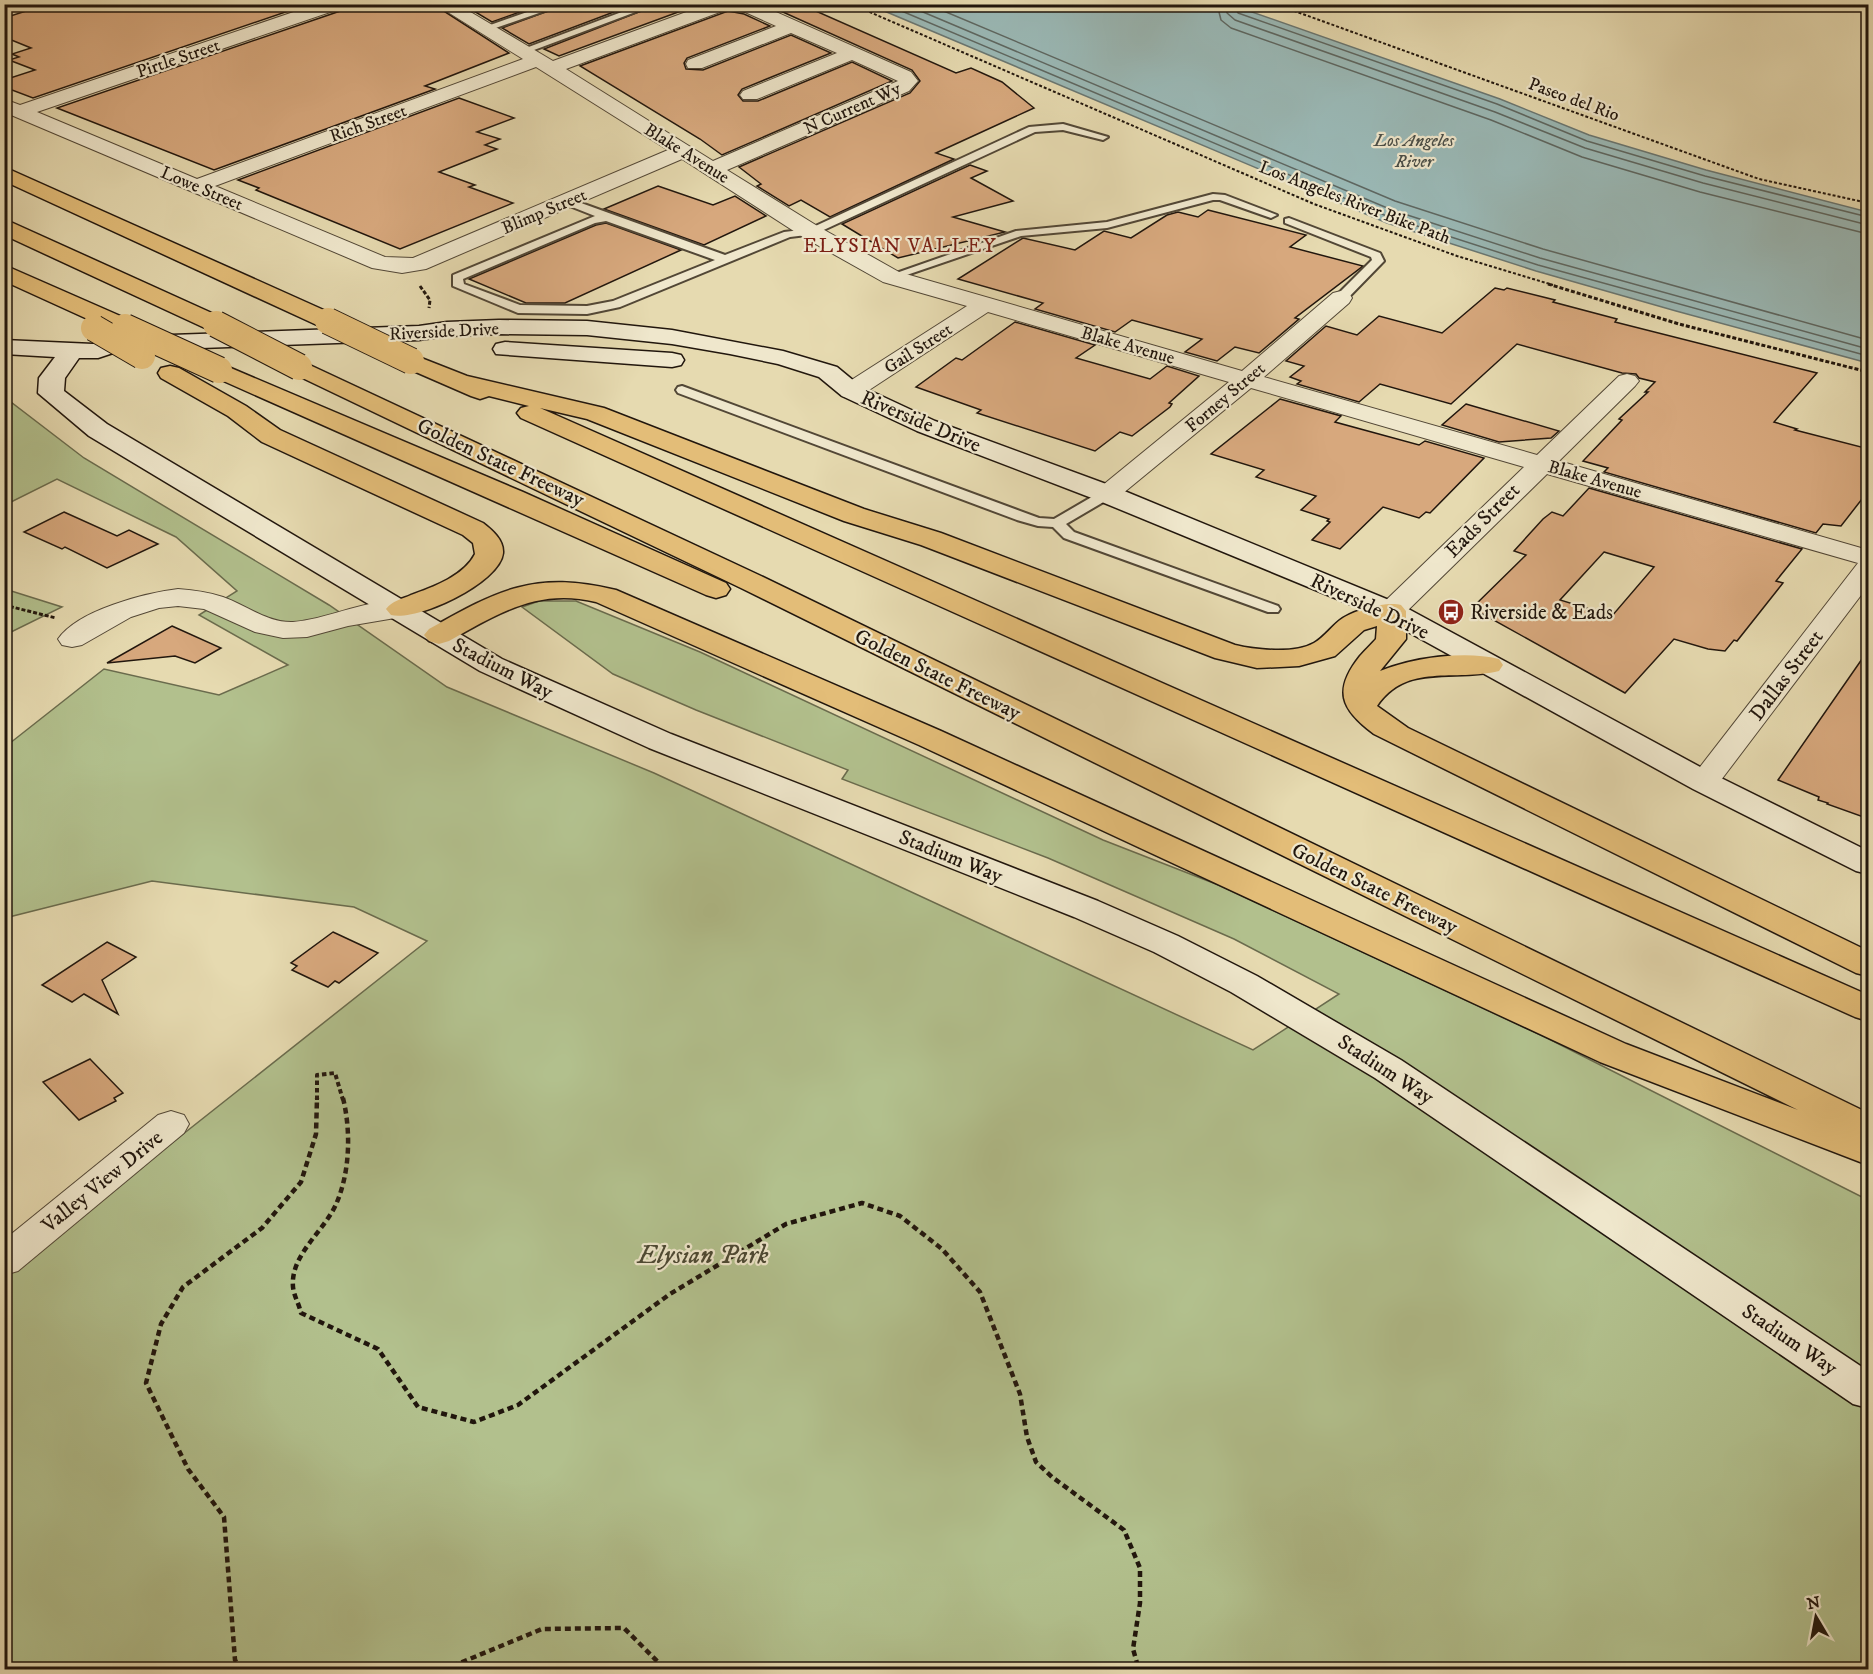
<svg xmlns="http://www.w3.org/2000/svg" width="1873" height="1674" font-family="'IM FELL DW Pica',serif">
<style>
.green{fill:#b2c08d;stroke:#6a6b4d;stroke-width:1.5}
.water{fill:#9ab8b5;stroke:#6a7772;stroke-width:1.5}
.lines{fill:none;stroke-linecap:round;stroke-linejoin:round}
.shore{stroke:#5e6761;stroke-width:1.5}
.building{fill:#d7a87d;stroke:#21160d;stroke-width:1.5;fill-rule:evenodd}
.lane-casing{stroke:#524736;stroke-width:4}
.street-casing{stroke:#524736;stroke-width:2}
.secondary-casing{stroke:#21160d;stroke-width:3}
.highway-casing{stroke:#21160d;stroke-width:3}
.path-far3{stroke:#21160d;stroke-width:2;stroke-dasharray:3 2;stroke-linecap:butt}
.path-far2{stroke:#21160d;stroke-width:3;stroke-dasharray:4 2;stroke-linecap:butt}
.path-far1{stroke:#21160d;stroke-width:4;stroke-dasharray:4.5 3;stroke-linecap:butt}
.path{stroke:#21160d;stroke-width:4.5;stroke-dasharray:6 4;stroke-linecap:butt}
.lane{fill:#efe7cc;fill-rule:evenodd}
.street{fill:#efe7cc;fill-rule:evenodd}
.secondary{fill:#efe7cc;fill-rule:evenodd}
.highway{fill:#e3bd78;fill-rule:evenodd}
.highway-bridge-casing{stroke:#21160d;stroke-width:28;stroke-linecap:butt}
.highway-bridge{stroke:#e3bd78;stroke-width:26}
.labels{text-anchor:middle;stroke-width:4.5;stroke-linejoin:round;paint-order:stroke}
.far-street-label{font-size:18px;fill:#21160d;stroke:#efe7cc}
.far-water-label{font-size:18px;font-style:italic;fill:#4b4f48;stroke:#efe7cc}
.far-quarter-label{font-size:20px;letter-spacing:1.5px;fill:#7a1f14;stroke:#efe7cc}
.street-label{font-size:21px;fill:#21160d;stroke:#efe7cc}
.poi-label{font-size:21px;fill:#21160d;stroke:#efe7cc;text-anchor:start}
.near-park-label{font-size:26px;font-style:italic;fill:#4c4933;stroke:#efe7cc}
</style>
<rect width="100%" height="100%" fill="#e6dab0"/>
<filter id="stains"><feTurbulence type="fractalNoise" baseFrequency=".00333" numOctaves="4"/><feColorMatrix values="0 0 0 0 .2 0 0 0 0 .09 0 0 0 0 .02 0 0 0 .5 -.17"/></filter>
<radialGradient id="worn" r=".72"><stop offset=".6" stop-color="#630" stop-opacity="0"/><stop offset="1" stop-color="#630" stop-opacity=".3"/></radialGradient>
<g class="green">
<polygon points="4,384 11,402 84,458 329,605 447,687 654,773 1253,1050 1339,994 1234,939 1048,858 842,779 848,770 696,710 613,674 522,607 539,601 576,601 700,652 1103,840 1221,886 1541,1035 1868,1200 1868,1669 5,1669 5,1275 427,941 354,907 152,881 5,918 5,747 104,669 219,695 288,665 199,615 237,591 176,537 57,479 5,505"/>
<polygon points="4,589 5,589 62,607 5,635"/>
</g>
<polygon class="water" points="870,5 1232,5 1500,99 1589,135 1706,170 1868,212 1868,363 1676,311 1536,271 1387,223"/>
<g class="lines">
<g class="shore">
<polyline points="885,4 1389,217 1538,265 1868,356"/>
<polyline points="904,4 1392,210 1540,258 1868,349"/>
<polyline points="927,4 1395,201 1543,249 1868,340"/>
<polyline points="1217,4 1221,20 1231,28 1491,120 1582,157 1700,192 1868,234"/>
<polyline points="1226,4 1227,13 1235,20 1495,112 1585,148 1703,183 1868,225"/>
<polyline points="1233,4 1238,13 1497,104 1587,141 1705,176 1868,217"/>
</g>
</g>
<g class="building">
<polygon points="48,4 309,4 33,98 4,87 4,80 35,70 9,60 19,57 12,54 31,48 4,37 4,18"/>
<polygon points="347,4 433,4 509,53 425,86 435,89 214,170 57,108 343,10"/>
<polygon points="462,4 542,4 492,22"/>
<polygon points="567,4 635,4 529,44 502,28"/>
<polygon points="659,4 700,4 559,56 544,49"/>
<polygon points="765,4 800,4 956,73 971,68 1002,82 1034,108 936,153 954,159 830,217 801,200 789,206 757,186 761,184 739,167 910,93 920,81 912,70"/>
<polygon points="728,11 744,14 770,26 687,58 684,63 686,69 703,70 791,35 831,53 742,89 738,95 743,101 758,101 852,62 892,81 722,155 700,139 580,66"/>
<polygon points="459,98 514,118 477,132 500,139 485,145 497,149 439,172 475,185 469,187 513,203 400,249 256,190 259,188 238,180"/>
<polygon points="970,165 987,171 971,178 1013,201 953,217 1005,232 898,258 842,224"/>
<polygon points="658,186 713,205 735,196 766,216 704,245 604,209"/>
<polygon points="1208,210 1306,235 1290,247 1363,266 1295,318 1299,319 1259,353 1235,347 1217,361 1185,352 1202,339 1132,320 1115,332 1035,309 1043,303 958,279 1023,238 1075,250 1104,231 1131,238 1167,215 1178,212 1198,217"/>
<polygon points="606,223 681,250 565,303 526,303 469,279 596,225"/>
<polygon points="1495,288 1504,290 1507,288 1555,300 1553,302 1617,319 1615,322 1817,373 1774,422 1797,429 1795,430 1869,449 1869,490 1841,526 1823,524 1816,533 1604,472 1608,468 1583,461 1622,420 1619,419 1648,392 1645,392 1655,382 1639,378 1636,374 1622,373 1517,344 1451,404 1380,384 1359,402 1297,384 1301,381 1290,377 1304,366 1286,361 1326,326 1357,335 1379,316 1442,333"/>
<polygon points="1015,322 1095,345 1076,358 1150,379 1167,366 1199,376 1169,403 1172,404 1170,407 1132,436 1120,432 1095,451 977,413 981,410 916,387 956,358 962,360"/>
<polygon points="1280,399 1341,416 1335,422 1419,445 1425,441 1484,458 1430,513 1426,512 1419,518 1383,507 1340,549 1312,540 1330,522 1327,521 1329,519 1301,510 1316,496 1256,477 1264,470 1211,454"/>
<polygon points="1466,404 1559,431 1551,438 1499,442 1442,425"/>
<path d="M1589,488L1802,549L1776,581L1783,583L1737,641L1734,640L1725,651L1708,649L1674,639L1625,693L1472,608L1526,555L1514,551L1543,519L1552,512L1563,516ZM1604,552L1654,567L1612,616L1560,600Z"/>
<polygon points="64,512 117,536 129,530 158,544 107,568 65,547 62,549 24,532"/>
<polygon points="172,626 221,648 195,663 175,656 107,663"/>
<polygon points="1869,649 1869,819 1827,804 1828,803 1818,800 1819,797 1778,780"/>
<polygon points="333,932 378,953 339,983 335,981 328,987 292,970 297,966 291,963"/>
<polygon points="107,942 136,957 102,980 118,1014 84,994 72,1002 42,985"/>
<polygon points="90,1059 123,1093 114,1098 116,1101 79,1120 43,1082"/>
</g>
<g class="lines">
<defs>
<g id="lane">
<polygon points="550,4 565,4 487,31 479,29"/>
<polygon points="643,4 657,4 526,53 518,51"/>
<path d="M1063,124L1108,137L1103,140L1063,130L1035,132L815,234L790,237L620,307L587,314L518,313L453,286V275L595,216L562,203V199H570L725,255L784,232L809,229L1029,127ZM606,221L715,260L613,301L587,306L520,305L464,284L463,279L595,223Z"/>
<polygon points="1213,194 1225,195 1277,215 1271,218 1220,200 1213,200 1107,228 1021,236 895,279 887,279 885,277 1016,231 1107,222"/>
<polygon points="1289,218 1380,253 1384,261 1345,301 1337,301 1337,295 1372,260 1371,257 1285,223 1285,219"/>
<polygon points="682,386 1039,518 1054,519 1102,491 1112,491 1114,494 1112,497 1066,524 1074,532 1278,606 1280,609 1278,612 1268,612 1064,538 1053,527 1038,526 1017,520 678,393 676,390 678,387"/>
</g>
<g id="street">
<path d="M317,4H345L342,8L37,112L197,179L523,59L435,4H457L553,61L708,4H758L911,72L918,81L909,91L727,170L819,227L899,272L1242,371L1333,293L1341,291L1349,293L1352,298L1349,303L1264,377L1537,455L1619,376L1627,374L1635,376L1639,381L1635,386L1559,461L1868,550V586L1715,788L1704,791L1693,788L1689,782L1693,776L1858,563L1547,474L1401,617L1391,619L1381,617L1377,611L1381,605L1524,467L1251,388L1116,499L1107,502L1098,499L1094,494L1098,489L1229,382L988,312L860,396L851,398L842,396L839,391L842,386L967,306L883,282L803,237L682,159L426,269L402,273L372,268L4,112V99L20,105ZM728,9L745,12L776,26L688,60L686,64L688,68H702L791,33L837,53L743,91L740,95L743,99H757L852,60L898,81L713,161L566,69ZM536,67L668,150L413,258L385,257L215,186Z"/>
<path d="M178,589C193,590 208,592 223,597C246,605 267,623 293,622C328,620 376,594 411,603L415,609L411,615L401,617L348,626L307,637L283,638L255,632L204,609L178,606L159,608L131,617L82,645L72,647L62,645L58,639C78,610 145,593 178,589Z"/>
<polygon points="171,1111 184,1115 189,1124 184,1133 18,1271 4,1275 4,1240 158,1115"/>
</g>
<g id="secondary">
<polygon points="499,320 587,321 672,330 783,351 837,367 860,386 935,421 1117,488 1401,605 1715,775 1868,851 1868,874 1856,871 1693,789 1381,617 1097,500 917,431 842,396 819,377 778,364 730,354 672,344 587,335 499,334 447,336 419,340 119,351 98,358 79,358 65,378 64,391 107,424 502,659 671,734 1098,901 1178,936 1257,976 1401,1060 1868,1371 1868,1408 1853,1404 1375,1078 1231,992 1154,952 1074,917 649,748 480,671 89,436 38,393 39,378 55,357 4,354 4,340 93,344 115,337 419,326 447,322"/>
<polygon points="505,342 672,353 681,355 684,360 681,365 672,367 496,354 493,349 496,344"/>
</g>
<g id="highway">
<polygon points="4,167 337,316 340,321 337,326 328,328 319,326 4,181"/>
<polygon points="4,219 225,319 228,324 225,329 216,331 207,329 4,235"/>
<polygon points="4,265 134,322 137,327 134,332 125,334 116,332 4,281"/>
<path d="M411,354L467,376L604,408L864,509L941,533L1235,645C1256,650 1295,654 1314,643C1325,637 1332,625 1343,618C1356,610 1386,601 1401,605L1406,611V639L1380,671C1412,658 1464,650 1499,659L1503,665L1499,671C1455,682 1407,662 1377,706L1408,728L1868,951V976L1856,973L1374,734C1340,709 1333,690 1360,656C1365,650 1371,645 1376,639L1377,626L1364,630L1335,656L1299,666L1257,668L1215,658L921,545L844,521L587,419L540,408L1868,995V1021L1855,1017L521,418L517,413L521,408L529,406L489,396L480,399L471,396L402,366L399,361L402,356Z"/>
<path d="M299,360L761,576L1868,1113V1165L1600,1062L919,745L596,602C538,588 499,613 449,641L439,644L429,641L424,635L429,629C498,590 535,570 616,590L941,731L1626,1044L1798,1110L741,588L290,372L287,367L290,362Z"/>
<polygon points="219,363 523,492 726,583 730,589 726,595 716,598 706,595 210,375 207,370 210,365"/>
<path d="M170,366L179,368L246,406L280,430L483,523C492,530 504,540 503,553C500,583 416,622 391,615L386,609C392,601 402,599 411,595C433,587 464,576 475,554L473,543L463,535L262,442L228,416L161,378L158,373L161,368Z"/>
</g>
</defs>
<use href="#lane" class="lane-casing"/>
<use href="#street" class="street-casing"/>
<use href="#secondary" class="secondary-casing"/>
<use href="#highway" class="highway-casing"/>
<g class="path-far3">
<polyline points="851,4 1314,204 1457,256 1553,285"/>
<polyline points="1275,4 1759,179 1868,203"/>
</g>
<g class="path-far2">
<polyline points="1548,284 1679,324 1868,372"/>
<polyline points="420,286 430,300 429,308"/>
<polyline points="4,605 56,618"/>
</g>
<polyline class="path-far1" points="317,1100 317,1075 335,1073 343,1100"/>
<g class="path">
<path d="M343,1098C351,1131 350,1171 337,1202C326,1230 290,1254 293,1287C294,1296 299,1304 301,1313L378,1349L418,1407L474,1422L518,1405L670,1294L786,1224L862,1203L900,1216L942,1249L980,1292L1020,1394L1027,1437L1036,1462L1052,1477L1124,1530L1140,1568V1603L1133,1649L1139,1670"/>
<polyline points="242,1670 235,1660 224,1517 188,1469 146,1383 161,1324 183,1287 262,1228 301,1182 316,1134 317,1098"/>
<polyline points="443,1670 542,1629 624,1628 666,1670"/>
</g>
<use href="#lane" class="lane"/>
<use href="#street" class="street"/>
<use href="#secondary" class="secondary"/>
<use href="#highway" class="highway"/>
<defs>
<g id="highway-bridge">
<polyline points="328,321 411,361"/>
<polyline points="216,324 299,367"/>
<polyline points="125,327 219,370"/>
<polyline points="94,328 142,356"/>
</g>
</defs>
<use href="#highway-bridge" class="highway-bridge-casing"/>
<use href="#highway-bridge" class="highway-bridge"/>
</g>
<defs>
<symbol id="bus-disc" viewBox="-11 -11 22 22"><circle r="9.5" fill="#8f2418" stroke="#efe7cc"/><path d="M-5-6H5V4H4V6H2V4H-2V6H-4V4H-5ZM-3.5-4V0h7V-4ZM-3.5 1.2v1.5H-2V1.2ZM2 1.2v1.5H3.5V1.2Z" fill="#fff"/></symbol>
</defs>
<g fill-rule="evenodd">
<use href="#bus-disc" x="1436" y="597" width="30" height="30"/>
</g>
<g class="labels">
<g class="far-street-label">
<text transform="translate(178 58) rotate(-19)" y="6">Pirtle Street</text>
<text transform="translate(1574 99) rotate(20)" y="6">Paseo del Rio</text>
<text transform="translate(852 108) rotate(-24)" y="6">N Current Wy</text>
<text transform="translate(368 123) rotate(-20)" y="6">Rich Street</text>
<text transform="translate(687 153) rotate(32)" y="6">Blake Avenue</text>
<text transform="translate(202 188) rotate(23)" y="6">Lowe Street</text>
<text transform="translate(1355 202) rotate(21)" y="6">Los Angeles River Bike Path</text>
<text transform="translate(544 211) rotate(-23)" y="6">Blimp Street</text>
<text transform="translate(444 331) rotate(-3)" y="6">Riverside Drive</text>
<text transform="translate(1128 345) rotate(16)" y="6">Blake Avenue</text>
<text transform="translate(918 348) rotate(-33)" y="6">Gail Street</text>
<text transform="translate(1225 397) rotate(-40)" y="6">Forney Street</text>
<text transform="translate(1595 479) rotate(16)" y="6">Blake Avenue</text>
</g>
<g class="far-water-label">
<text x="1414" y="146">Los Angeles<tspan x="1414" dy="21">River</tspan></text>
</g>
<g class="far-quarter-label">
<text x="900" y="252">ELYSIAN VALLEY</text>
</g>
<g class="street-label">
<text transform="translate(921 421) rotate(23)" y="7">Riverside Drive</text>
<text transform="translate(501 462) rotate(25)" y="7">Golden State Freeway</text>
<text transform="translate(1482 520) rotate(-45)" y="7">Eads Street</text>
<text transform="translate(1370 606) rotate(25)" y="7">Riverside Drive</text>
<text transform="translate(503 668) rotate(27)" y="7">Stadium Way</text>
<text transform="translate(938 674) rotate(26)" y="7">Golden State Freeway</text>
<text transform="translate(1786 675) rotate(-53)" y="7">Dallas Street</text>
<text transform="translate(951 856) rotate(22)" y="7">Stadium Way</text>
<text transform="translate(1375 888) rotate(26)" y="7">Golden State Freeway</text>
<text transform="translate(1386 1069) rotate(33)" y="7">Stadium Way</text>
<text transform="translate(102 1181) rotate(-39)" y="7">Valley View Drive</text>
<text transform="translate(1790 1339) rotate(34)" y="7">Stadium Way</text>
</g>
<g class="poi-label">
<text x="1470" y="619">Riverside &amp; Eads</text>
</g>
<g class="near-park-label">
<text x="703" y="1263">Elysian Park</text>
</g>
</g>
<rect width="1873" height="1674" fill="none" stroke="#e6dab0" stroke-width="24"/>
<rect x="6" y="6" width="1861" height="1662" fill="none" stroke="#21160d" stroke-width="3"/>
<rect x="12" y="12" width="1849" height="1650" fill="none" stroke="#21160d" stroke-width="1.5"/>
<g transform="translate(1816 1617) rotate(350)" stroke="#efe7cc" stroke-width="4.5" paint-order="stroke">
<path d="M0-4.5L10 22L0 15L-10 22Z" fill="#21160d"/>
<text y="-9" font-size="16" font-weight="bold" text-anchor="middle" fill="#21160d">N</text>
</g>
<rect width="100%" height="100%" filter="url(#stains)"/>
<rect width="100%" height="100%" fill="url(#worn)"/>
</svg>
